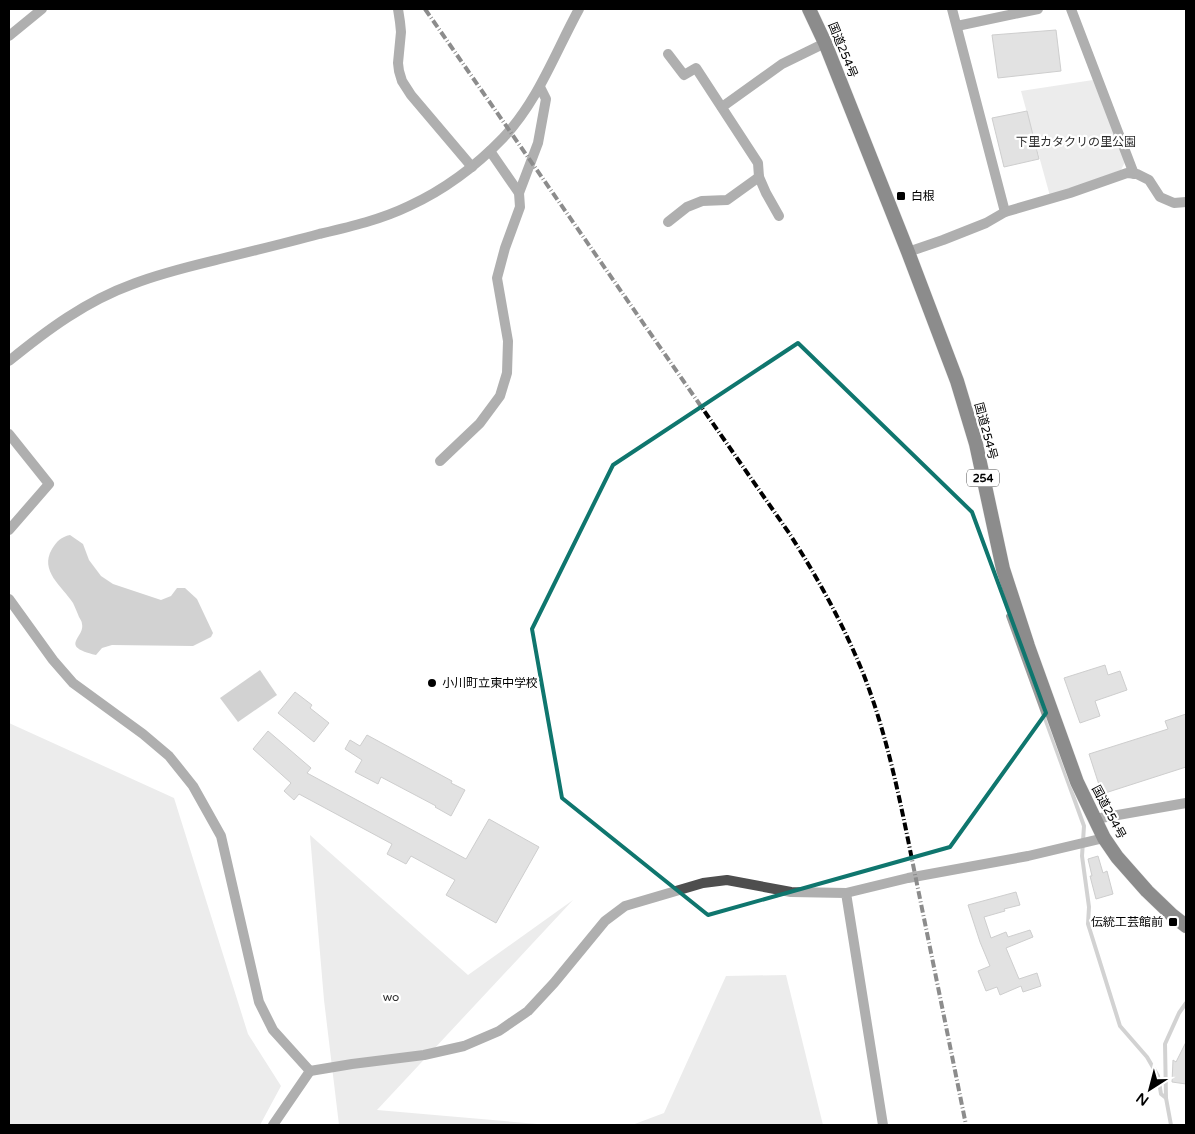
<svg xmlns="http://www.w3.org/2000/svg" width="1195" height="1134" font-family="'Varela Round','Noto Sans JP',sans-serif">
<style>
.green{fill:#d5d5d5}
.water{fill:#9c9c9c}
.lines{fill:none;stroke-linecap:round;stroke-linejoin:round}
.stream{stroke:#9c9c9c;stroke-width:4}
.building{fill:#bebebe;stroke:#929292}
.trunk-casing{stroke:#dbdbdb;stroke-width:15}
.minor{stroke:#4e4e4e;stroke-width:10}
.tertiary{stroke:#4e4e4e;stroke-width:10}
.trunk{stroke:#000;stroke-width:14}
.rail{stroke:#000;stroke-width:4;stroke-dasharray:8 2.5 1 2.5;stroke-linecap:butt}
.marked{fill:none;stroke:#0f766e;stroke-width:4;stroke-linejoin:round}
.poi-dot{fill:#000;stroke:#fff;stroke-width:2}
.labels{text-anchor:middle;stroke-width:4.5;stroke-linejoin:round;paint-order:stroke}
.shield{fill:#fff;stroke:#4c4c4c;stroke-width:1}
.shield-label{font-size:11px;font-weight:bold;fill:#000}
.street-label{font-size:12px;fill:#000;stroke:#fff}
.park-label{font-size:12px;fill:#2c2c2c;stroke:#fff}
.poi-label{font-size:12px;fill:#000;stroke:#fff;text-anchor:start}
</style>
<rect width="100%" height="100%" fill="#fff"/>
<g class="green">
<polygon points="1093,80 1125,162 1121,170 1050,196 1021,91"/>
<polygon points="9,723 174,798 248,1034 281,1086 260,1125 9,1125"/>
<polygon points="310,835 468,975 573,900 377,1110 549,1125 339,1125 324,1000"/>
<polygon points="786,975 823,1125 632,1125 664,1113 726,976"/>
</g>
<g class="water">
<path d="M70,535L83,544L89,560L101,576L113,584L161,600L171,596L177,588H185L197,599L213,633L211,637L193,646L112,645L102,648L96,655C58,646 85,638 82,624C82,621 80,619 79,617C77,612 75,607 73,603C62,586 39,571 52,549C57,541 61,537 70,535Z"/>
<polygon points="260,670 277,695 238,722 220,698"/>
</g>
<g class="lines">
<g class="stream">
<polyline points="1008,616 1084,826 1082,856 1089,907 1088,924 1120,1026 1147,1057 1158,1076 1161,1094 1166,1098"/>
<polyline points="1171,1125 1166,1098 1165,1044 1179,1013 1186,1003"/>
</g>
</g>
<g class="building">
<polygon points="1056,30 1061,71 998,78 992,35"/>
<polygon points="1027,111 1039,159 1004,167 992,118"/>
<polygon points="1105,665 1108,675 1120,671 1127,690 1095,701 1100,716 1080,723 1064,678"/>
<polygon points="295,692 312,705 310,708 329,723 314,742 278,713"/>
<polygon points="1186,714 1186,767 1102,794 1089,754 1168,729 1165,721"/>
<polygon points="268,731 311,768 307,773 466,859 489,819 539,847 496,923 446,895 455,880 411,856 406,864 387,854 392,844 299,794 294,800 284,791 291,783 253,749"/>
<polygon points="367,735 452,781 451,783 465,790 451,816 435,807 436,806 381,777 378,784 355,772 362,760 345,749 350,740 360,746"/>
<polygon points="1098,856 1103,873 1107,871 1113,894 1096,899 1090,876 1092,876 1088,859"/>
<polygon points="1016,892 1020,905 1004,909 1005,911 984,917 991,938 1006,932 1008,937 1030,930 1033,937 1006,948 1019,979 1037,973 1041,986 1023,992 1021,986 1000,995 997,987 986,991 978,971 990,966 980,942 968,905"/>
<polygon points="1186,1042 1186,1084 1172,1082 1173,1060 1176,1062"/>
</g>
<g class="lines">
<defs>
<polyline id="trunk" points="809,9 825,43 908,252 957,381 976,444 1003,569 1028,646 1077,782 1104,838 1117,857 1147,891 1172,915 1186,926"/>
</defs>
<use href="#trunk" class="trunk-casing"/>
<g class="minor">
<polyline points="398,9 400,22 401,32 398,63 399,71 402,81 411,95 472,167"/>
<polyline points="952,9 1005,212"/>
<polyline points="1071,9 1134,174"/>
<polyline points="957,26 1038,9"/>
<polyline points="9,36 42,9"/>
<polyline points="668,54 684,75 696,68 758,163 759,177 766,193 779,216"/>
<polyline points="722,107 782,64 825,43"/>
<polyline points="519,193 538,143 546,99 540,87"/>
<polyline points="668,222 687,207 702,201 727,200 759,177"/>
<polyline points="908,252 943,240 986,223 1005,212 1070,193 1127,173 1137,174 1149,180 1160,197 1174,203 1186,202"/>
<polyline points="9,434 49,484 9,530"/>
<polyline points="440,461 480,423 500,396 507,373 508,341 497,278 505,248 520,207 519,193 490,151"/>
<polyline points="9,599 53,660 73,683 143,734 169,756 193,786 221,836 259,1002 273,1030 310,1071 273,1125"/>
<polyline points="1095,819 1186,803"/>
<polyline points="846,893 908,878 1028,856 1104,838"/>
</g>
<g class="tertiary">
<path d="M9,361C47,330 86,301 133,284C161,273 191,266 220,259C253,251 286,243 319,234C349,227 380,220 409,206C444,190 476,166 503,138C538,101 555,53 579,9"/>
<polyline points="310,1071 352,1064 424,1055 464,1046 499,1031 528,1011 554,983 605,921 625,906 703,883 727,880 791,892 846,893 883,1125"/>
</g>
<use href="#trunk" class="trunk"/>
<path class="rail" d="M425,9L789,533C818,578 843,624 863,673C890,742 903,816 918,889C934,967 950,1046 966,1125"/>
</g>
<path d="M0 0H1195V1134H0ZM798,343L972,512L1046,713L950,847L708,915L562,798L532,629L613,465Z" fill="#fff" fill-opacity=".55" fill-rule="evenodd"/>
<path class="marked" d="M798,343L972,512L1046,713L950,847L708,915L562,798L532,629L613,465Z"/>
<g class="poi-dot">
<rect x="896" y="191" width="10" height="10" rx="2.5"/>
<circle cx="432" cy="683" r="5"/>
<rect x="1168" y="917" width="10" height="10" rx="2.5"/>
</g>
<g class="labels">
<rect class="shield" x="967" y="469.5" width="32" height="17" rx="4"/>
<g class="shield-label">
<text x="983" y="482">254</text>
</g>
<g class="street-label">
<text transform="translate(843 50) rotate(68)" y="4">国道254号</text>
<text transform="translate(986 431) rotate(75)" y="4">国道254号</text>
<text transform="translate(1109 812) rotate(62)" y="4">国道254号</text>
</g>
<g class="park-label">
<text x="1076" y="146">下里カタクリの里公園</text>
<text x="391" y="1001">wo</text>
</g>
<g class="poi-label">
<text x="911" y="200">白根</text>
<text x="442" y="687">小川町立東中学校</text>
<text x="1163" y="926" text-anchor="end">伝統工芸館前</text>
</g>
</g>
<rect width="1195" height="1134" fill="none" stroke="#000000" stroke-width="20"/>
<g transform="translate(1150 1089) rotate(216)" stroke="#ffffff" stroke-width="4" paint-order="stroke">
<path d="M0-4L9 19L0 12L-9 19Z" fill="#000000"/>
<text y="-8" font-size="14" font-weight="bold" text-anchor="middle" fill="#000000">N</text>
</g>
</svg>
